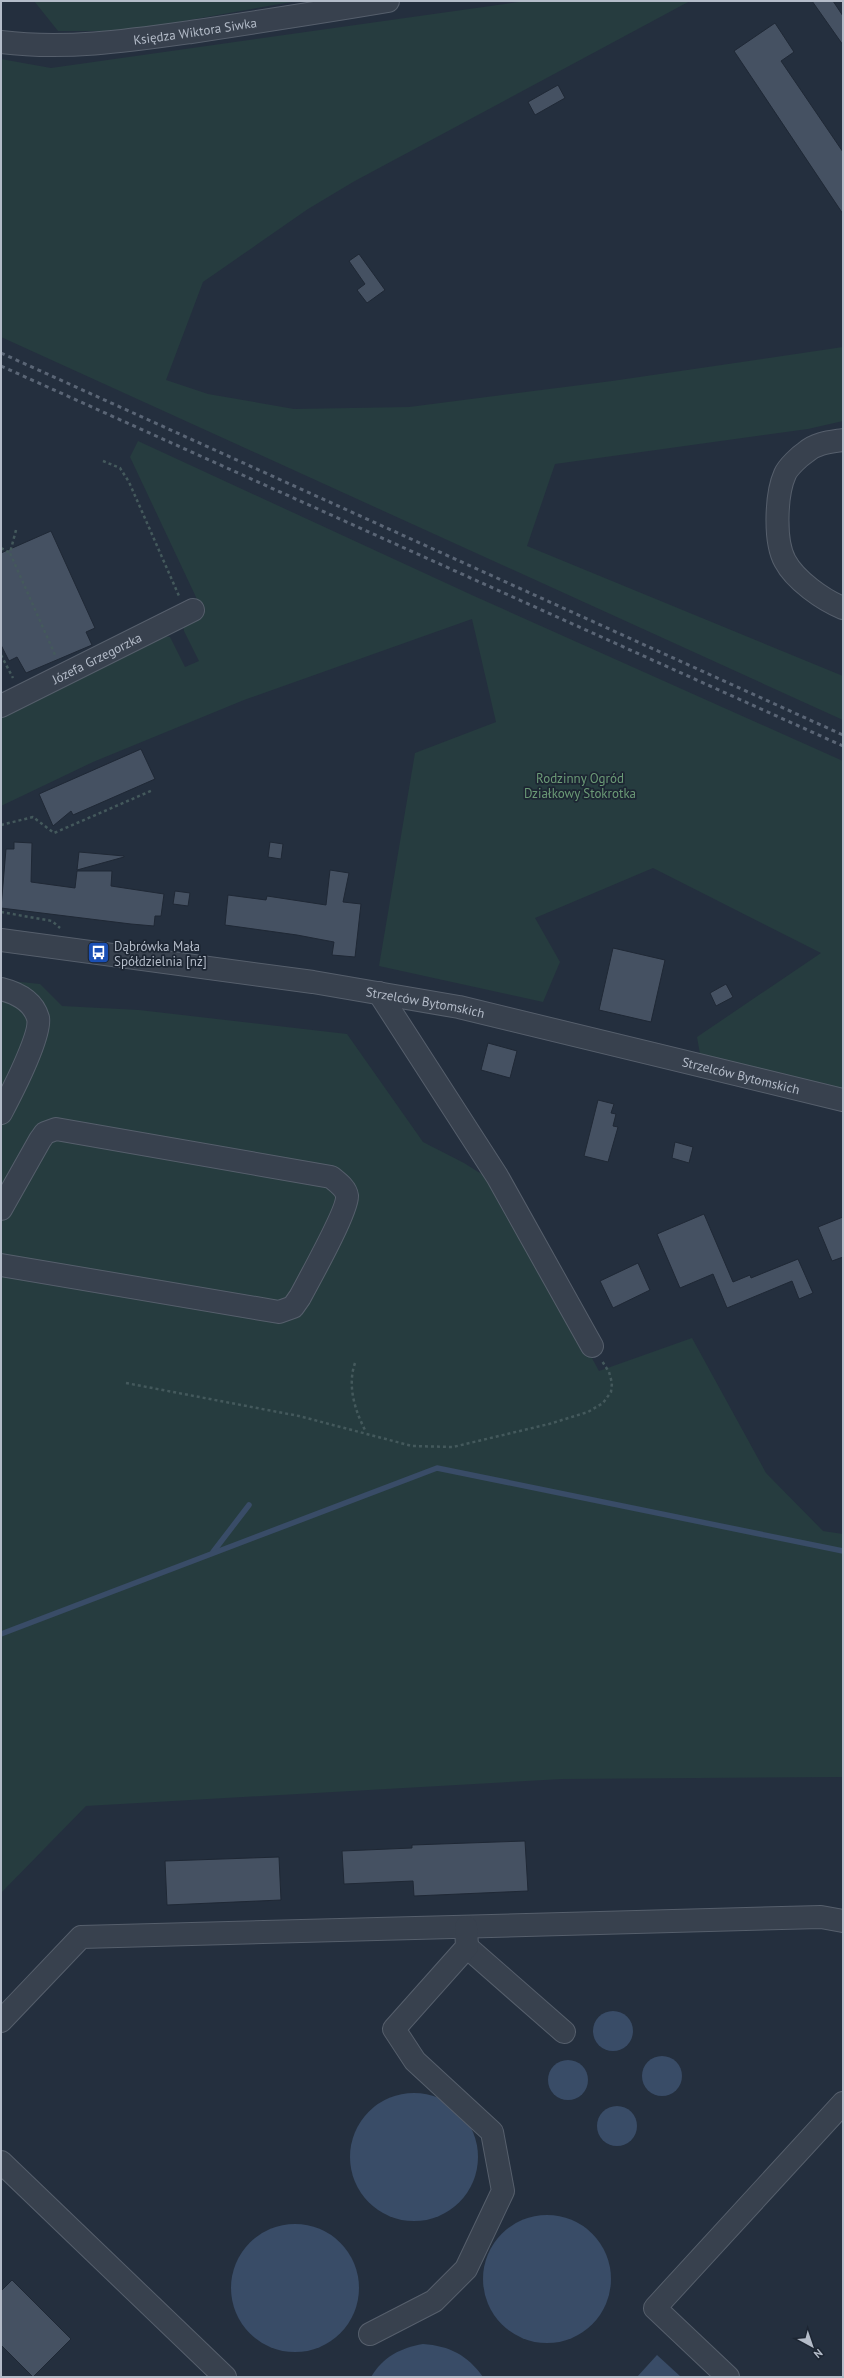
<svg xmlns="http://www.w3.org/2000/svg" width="844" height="2378" font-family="'PT Sans',sans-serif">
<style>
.green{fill:#263c3f}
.water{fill:#394c67}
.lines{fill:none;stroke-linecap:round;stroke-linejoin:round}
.stream{stroke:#394c67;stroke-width:5.5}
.building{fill:#455162;stroke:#1f2835}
.minor-casing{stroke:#565f6c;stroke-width:24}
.path{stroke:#44595c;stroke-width:2.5;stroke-dasharray:3 3;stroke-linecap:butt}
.minor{stroke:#38414e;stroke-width:22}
.rail{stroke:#5a6575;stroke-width:3;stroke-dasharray:4 4;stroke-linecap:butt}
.labels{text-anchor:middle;stroke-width:3.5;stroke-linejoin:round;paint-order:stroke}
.street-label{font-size:13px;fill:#b4bcc9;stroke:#1d2633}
.park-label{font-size:13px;fill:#6b9a76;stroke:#1d2633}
.poi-label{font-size:13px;fill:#b4bcc9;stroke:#1d2633;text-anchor:start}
</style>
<rect width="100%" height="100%" fill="#242f3e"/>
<g class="green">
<polygon points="34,1 297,1 127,31 58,31"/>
<polygon points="526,1 690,1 353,182 308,209 203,282 166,380 208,394 294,409 409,407 612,381 843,347 843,421 808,429 555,464 527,546 843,676 843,720 1,337 1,59 51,68"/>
<polygon points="138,441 474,596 843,761 843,1090 700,1054 697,1037 821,953 653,868 535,918 560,962 543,1002 379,966 415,753 496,722 472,619 244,700 93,762 1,806 1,716 160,635 170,637 185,667 199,661 184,631 183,624 203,612 130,457"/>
<polygon points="1,980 40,984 62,1006 139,1010 347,1034 423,1142 464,1163 496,1183 599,1371 692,1338 766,1473 823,1531 843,1534 843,1777 562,1779 86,1806 1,1893"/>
</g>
<g class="water">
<circle cx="613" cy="2031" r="20"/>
<circle cx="662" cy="2076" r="20"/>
<circle cx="568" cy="2080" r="20"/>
<circle cx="414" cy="2157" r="64"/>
<circle cx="617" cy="2126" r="20"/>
<circle cx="547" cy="2279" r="64"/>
<circle cx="295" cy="2288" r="64"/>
<path d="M423,2344C450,2346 467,2355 483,2377H371C383,2357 400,2348 423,2344Z"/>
<polygon points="657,2355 681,2377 637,2377"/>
</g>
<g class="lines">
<g class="stream">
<polyline points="213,1552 249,1505"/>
<polyline points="1,1634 437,1468 843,1551"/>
</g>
</g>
<g class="building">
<polygon points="812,1 833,1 843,16 843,45"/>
<polygon points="775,23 794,52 781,61 843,152 843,214 734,51"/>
<polygon points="558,85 565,98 535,115 528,102"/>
<polygon points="359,254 385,290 367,303 357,290 365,284 349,261"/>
<polygon points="51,531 95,628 86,632 92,645 26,673 17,657 9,661 1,645 1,553"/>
<polygon points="141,749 155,779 73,815 71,811 53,826 39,794"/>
<polygon points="14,842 32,843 31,882 75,888 77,871 112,871 111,886 164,894 161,916 155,916 154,926 131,924 1,908 6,849 14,849"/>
<polygon points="270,842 283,844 281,859 268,857"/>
<polygon points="79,852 124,856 124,857 77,870"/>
<polygon points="330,870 349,873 343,902 361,904 355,957 332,955 334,942 297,935 225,925 228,895 266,900 267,896 326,905"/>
<polygon points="175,891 190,893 188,906 173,904"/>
<polygon points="613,948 665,960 651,1022 599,1010"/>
<polygon points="726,984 733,997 716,1006 710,993"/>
<polygon points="488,1043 517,1051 510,1078 481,1070"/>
<polygon points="598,1100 614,1104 611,1113 616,1114 613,1126 618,1127 608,1162 584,1156"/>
<polygon points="675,1142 693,1147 689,1163 672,1158"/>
<polygon points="704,1214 733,1282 750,1275 751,1278 798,1259 813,1293 799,1299 792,1281 727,1308 713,1274 680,1288 657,1234"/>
<polygon points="843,1217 843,1257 832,1261 818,1227"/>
<polygon points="638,1263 650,1290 613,1308 600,1281"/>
<polygon points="525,1841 528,1891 414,1896 413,1881 344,1884 342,1851 412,1848 412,1845"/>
<polygon points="279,1857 281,1900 167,1905 165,1861"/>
<polygon points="12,2280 71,2339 33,2377 1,2345 1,2291"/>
</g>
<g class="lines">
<defs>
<g id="minor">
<path id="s1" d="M1,42C65,50 127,41 191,32C257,22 323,12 388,1"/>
<path d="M843,440C830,442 816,443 806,452C800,456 788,467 785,474C776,494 774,541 785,561C795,580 823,600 843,608"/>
<path id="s2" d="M1,706L193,610"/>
<path id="s3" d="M1,940L313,982L459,1007L843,1100"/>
<path d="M1,989C17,993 33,1001 38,1018C42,1035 10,1096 1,1113"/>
<polyline points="379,993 497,1176 592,1346"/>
<path d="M1,1209L40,1140L45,1133L56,1129L331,1177C337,1182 346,1188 347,1196C348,1210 309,1280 300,1297L293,1307L279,1312L1,1265"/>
<polyline points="467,1947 564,2032"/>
<polyline points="1,2021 81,1937 821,1917 843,1921"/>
<polyline points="1,2162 225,2377"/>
<polyline points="370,2334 434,2301 466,2269 503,2191 492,2132 415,2061 394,2029 467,1947 466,1927"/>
<polyline points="728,2377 655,2308 843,2103"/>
</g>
</defs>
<use href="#minor" class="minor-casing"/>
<g class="path">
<polyline points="103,461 120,468 129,482 179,596"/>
<polyline points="16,530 10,553 56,657"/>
<polyline points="1,548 10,553"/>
<polyline points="1,655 13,678"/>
<polyline points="1,825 33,817 54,833 153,790"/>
<polyline points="1,912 52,921 60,928"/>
<path d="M355,1363C347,1386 355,1411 366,1432"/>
<polyline points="126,1383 299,1416 412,1446 453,1447 549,1424 588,1412 603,1403 611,1392 612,1383 609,1372 602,1361"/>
</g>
<use href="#minor" class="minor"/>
<g class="rail">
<polyline points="1,353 843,735"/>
<polyline points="1,366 843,746"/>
</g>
</g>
<defs>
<symbol id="bus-square" viewBox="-11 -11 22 22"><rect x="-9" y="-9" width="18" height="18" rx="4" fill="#1a4fb4" stroke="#1d2633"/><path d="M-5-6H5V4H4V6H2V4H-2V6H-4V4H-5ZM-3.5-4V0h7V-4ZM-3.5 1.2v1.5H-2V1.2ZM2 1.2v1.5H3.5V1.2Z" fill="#fff"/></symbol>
</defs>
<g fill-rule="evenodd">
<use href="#bus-square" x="86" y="940" width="25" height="25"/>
</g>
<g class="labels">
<g class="street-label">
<text dy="5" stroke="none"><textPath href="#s1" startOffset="195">Księdza Wiktora Siwka</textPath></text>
<text dy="5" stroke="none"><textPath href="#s2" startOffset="107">Józefa Grzegorzka</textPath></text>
<text dy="5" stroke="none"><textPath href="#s3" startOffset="429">Strzelców Bytomskich</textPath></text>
<text dy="5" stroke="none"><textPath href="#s3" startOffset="753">Strzelców Bytomskich</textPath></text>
</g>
<g class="park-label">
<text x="580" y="783">Rodzinny Ogród<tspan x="580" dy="15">Działkowy Stokrotka</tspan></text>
</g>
<g class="poi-label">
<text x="114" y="951">Dąbrówka Mała<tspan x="114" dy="15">Spółdzielnia [nż]</tspan></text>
</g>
</g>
<rect width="844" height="2378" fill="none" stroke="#b4bcc9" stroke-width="4"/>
<g transform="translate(812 2346) rotate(140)" stroke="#1d2633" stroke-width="3" paint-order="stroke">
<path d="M0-3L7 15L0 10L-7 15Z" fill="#b4bcc9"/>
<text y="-6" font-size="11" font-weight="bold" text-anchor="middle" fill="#b4bcc9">N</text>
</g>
</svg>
